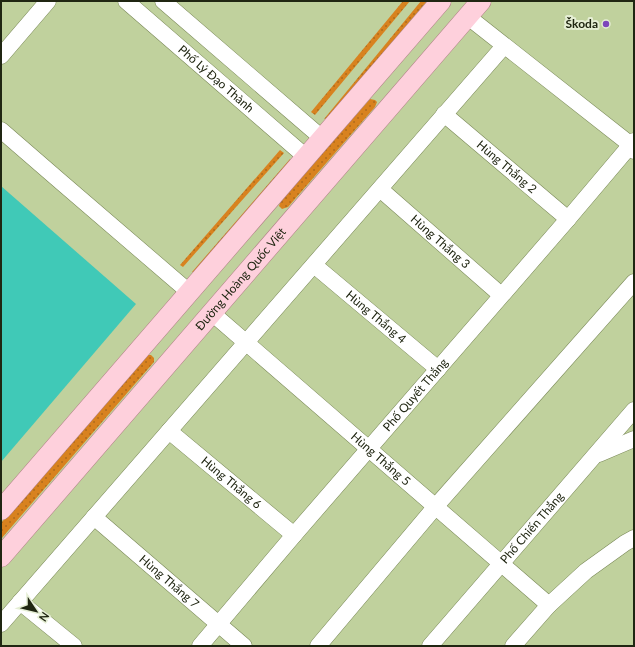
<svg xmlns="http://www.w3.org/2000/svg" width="635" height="647" font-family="Lato,sans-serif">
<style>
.grass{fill:url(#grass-dots)}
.water{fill:#40c9b7}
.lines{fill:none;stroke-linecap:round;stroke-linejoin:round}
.minor-casing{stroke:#7a8958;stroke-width:17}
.major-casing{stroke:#b08086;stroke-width:21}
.minor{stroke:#fff;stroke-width:16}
.major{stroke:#fed0dc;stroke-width:20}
.poi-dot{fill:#7d45bb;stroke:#e5eed4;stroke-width:1.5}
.labels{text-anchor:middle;stroke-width:4;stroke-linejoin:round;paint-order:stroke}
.poi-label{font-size:12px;font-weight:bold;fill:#202612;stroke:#e5eed4;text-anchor:end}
.street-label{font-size:12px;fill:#202612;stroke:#e5eed4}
</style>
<defs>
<pattern id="grass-dots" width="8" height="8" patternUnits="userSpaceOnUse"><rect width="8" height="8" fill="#d8821f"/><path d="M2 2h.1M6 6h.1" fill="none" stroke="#af6a1a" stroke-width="1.8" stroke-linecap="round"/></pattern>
</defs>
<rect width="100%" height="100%" fill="#c0d19d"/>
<g class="grass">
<polygon points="403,1 410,1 315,115 311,112"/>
<polygon points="421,1 427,1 329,118 324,119"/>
<polygon points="370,99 375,100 377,102 375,107 288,207 282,209 279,206 281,200"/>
<polygon points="280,150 284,153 183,267 180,265"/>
<polygon points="290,159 292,162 195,273 192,272"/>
<polygon points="147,355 151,355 154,358 154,362 1,539 1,523"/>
</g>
<polygon class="water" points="1,186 136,304 1,462"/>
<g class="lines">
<defs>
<g id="minor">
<path id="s1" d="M126,1L306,157"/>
<polyline points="163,1 322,138"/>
<polyline points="467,16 631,145 634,151"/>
<polyline points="1,56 48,1"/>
<path id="s2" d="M444,114L568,219"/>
<polyline points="1,130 61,182 189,292"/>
<path id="s3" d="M380,189L501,295"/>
<path id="s4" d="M314,265L438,369"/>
<path id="s5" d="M212,313L549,605"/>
<path id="s6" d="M169,431L294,535"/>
<polyline points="599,454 634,439"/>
<path id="s7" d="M94,517L244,646"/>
<polyline points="20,602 74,646"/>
<polyline points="1,624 504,46"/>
<path id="s8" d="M200,646L294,535L568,219L634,141"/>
<polyline points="318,646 436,506 634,282"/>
<path id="s9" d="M430,646L634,410"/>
<polyline points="513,646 549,605 586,571 625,543 634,538"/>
</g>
<g id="major">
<polyline points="1,510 441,1"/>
<path id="s10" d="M1,557L481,1"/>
</g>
</defs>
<use href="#minor" class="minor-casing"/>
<use href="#major" class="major-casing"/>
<use href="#minor" class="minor"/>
<use href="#major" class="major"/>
</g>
<circle class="poi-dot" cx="606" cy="24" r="4"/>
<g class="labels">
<g class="poi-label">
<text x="598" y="28">Škoda</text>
</g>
<g class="street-label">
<text dy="4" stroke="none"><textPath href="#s1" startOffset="119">Phố Lý Đạo Thành</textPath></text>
<text dy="4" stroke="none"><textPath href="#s2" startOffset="82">Hùng Thắng 2</textPath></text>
<text dy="4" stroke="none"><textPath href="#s3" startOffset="80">Hùng Thắng 3</textPath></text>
<text dy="4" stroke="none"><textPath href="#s10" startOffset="367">Đường Hoàng Quốc Việt</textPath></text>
<text dy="4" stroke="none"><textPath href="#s4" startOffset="81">Hùng Thắng 4</textPath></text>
<text dy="4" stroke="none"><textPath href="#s8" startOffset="331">Phố Quyết Thắng</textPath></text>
<text dy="4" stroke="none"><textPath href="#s5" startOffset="223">Hùng Thắng 5</textPath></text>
<text dy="4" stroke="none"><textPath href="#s6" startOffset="81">Hùng Thắng 6</textPath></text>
<text dy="4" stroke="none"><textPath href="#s9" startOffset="156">Phố Chiến Thắng</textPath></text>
<text dy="4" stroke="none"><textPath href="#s7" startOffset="99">Hùng Thắng 7</textPath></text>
</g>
</g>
<rect width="635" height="647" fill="none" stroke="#202612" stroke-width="4"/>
<g transform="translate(36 611) rotate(125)" stroke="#e5eed4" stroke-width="3" paint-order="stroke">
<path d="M0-3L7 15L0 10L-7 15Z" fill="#202612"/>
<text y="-6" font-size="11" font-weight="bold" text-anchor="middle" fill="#202612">N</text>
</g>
</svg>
